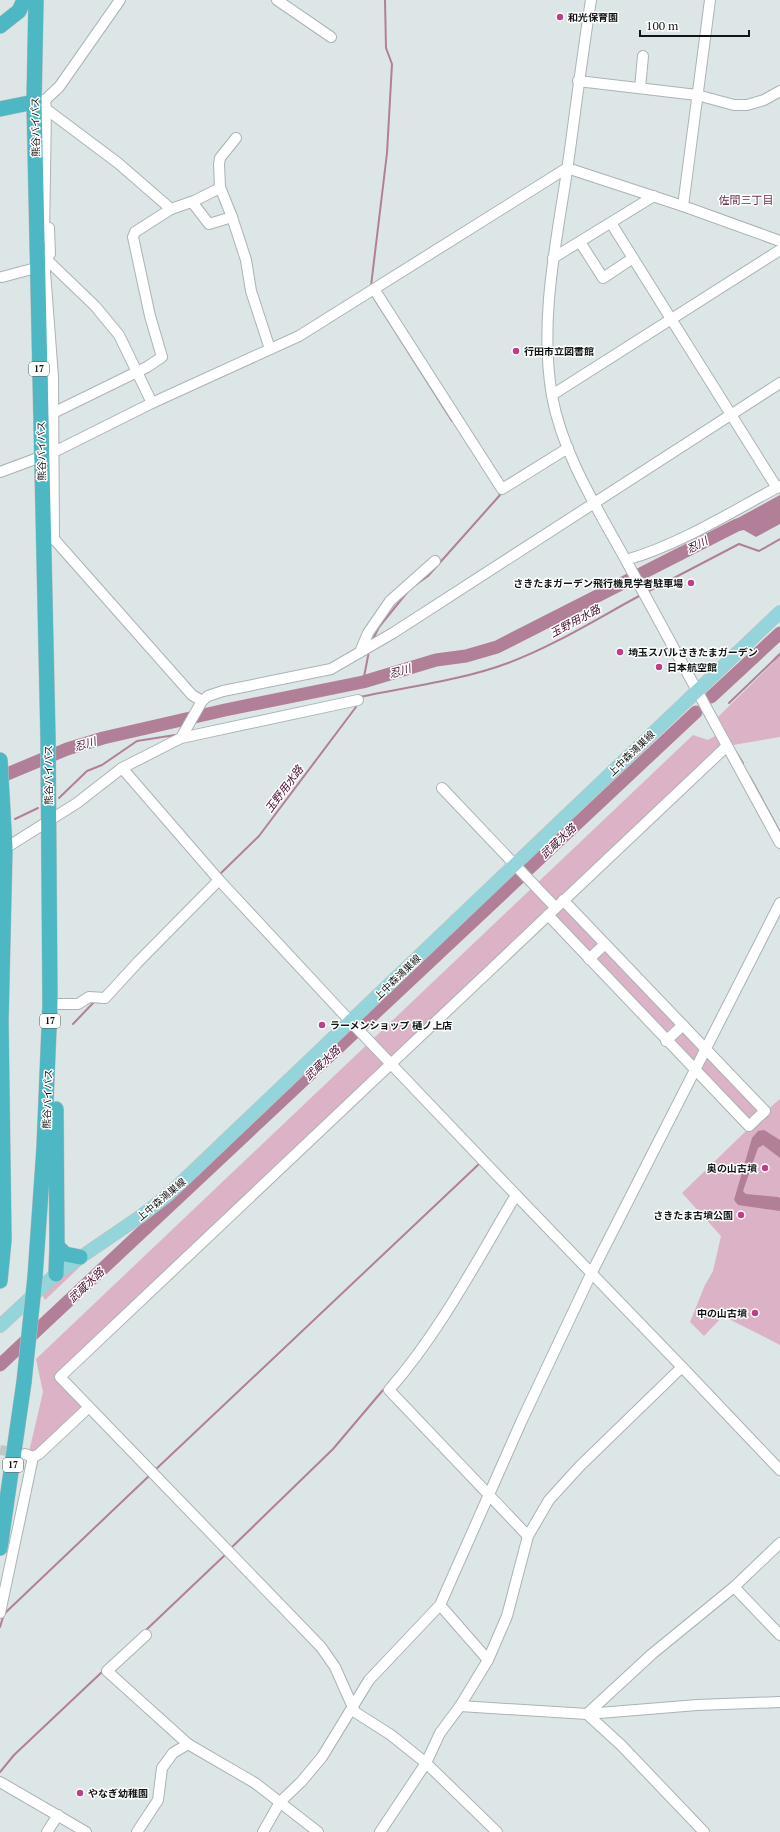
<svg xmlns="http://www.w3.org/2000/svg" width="780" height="1832" font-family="'PT Serif','Noto Sans JP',serif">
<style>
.green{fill:#dbb2c6}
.water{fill:#b27f98}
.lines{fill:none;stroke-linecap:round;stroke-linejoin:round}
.stream{stroke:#b27f98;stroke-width:2}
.river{stroke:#b27f98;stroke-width:13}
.minor-tunnel{stroke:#bfc7c7;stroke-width:10;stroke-dasharray:10 5;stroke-linecap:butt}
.minor-casing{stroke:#abb3b4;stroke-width:12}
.major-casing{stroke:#c1c2c2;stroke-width:14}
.highway-casing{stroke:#c1c2c2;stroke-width:16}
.minor{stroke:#fff;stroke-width:10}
.major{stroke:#94d4db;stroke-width:13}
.highway{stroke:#4db7c3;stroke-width:15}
.highway-bridge-casing{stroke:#c1c2c2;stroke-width:16;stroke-linecap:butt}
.highway-bridge{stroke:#4db7c3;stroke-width:15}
.poi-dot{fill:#be3e8a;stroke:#fff;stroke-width:1.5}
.labels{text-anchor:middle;stroke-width:3;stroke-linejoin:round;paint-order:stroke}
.shield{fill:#fff;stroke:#595b5b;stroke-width:1}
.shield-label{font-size:9px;font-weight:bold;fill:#121515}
.poi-label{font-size:10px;font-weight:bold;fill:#121515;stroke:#fff;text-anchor:start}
.street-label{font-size:10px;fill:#121515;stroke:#fff}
.neighbourhood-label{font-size:11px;fill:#6e2e51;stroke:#fff}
.water-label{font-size:11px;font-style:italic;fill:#4c0e34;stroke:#fff}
</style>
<rect width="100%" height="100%" fill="#dde6e6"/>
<g class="green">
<polygon points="780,652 780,737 733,745 728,735 719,741 722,746 564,896 767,1110 780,1099 780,1345 723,1316 704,1336 690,1322 705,1285 713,1271 721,1236 682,1193 748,1129 544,916 58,1375 86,1407 36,1453 29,1452 43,1392 36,1359 693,735 708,740 725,730 718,717 774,662 772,660"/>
<polygon points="88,1259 45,1300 42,1294 67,1271"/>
</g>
<g class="water">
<polygon points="780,495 780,524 756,537 742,529 736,519"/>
<polygon points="764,1130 780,1140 780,1158 763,1145 758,1148 743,1191 746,1194 778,1197 780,1198 780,1211 738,1205 734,1200 752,1138 758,1131"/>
</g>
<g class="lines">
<g class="stream">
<polyline points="371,286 387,153 392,64 386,48 385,0"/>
<polyline points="372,295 452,421"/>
<polyline points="414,586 428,576 500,495 498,491"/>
<polyline points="647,592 739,544 759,551 780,539"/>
<polyline points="372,641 379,627 409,590"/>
<polyline points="363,682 369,651"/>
<path d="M360,697C407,687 463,680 508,663C554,646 598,618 641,595"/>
<polyline points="729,703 780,654"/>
<polyline points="734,749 743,763"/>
<polyline points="750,777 780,832"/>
<polyline points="59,798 87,771 102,765 137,741 175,735"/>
<polyline points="15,819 38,808"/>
<polyline points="219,875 259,836 356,707"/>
<polyline points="73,1024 95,1001"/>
<polyline points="154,1471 479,1164"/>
<polyline points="230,1549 333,1449 383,1390"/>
<polyline points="0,1627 4,1614 150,1475"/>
<polyline points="145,1631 226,1554"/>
<polyline points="0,1772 14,1755 103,1671"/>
</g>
<g class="river">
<polyline points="711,697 780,633"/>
<polyline points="0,777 67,749 103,738 225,710 363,682 436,660 466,656 497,647 737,525 759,520 780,509"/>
<polyline points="0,1365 696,712"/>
</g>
<polyline class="minor-tunnel" points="0,1450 19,1453"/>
<defs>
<g id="minor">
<polyline points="277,0 331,37"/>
<path d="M591,0C582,57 575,114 567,171C556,244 539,321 552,396C563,456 599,511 628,564C678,657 729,750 780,843"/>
<polyline points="578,81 697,95 734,105 747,105 764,100 780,91"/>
<polyline points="640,88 643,56"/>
<polyline points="45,100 46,109 118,163 171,209 194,201 220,188"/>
<polyline points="38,101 45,100 59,87 120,0"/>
<polyline points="236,138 220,158 219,164 220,187 232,217 246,260 251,291 270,349"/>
<polyline points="192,202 209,224 232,217"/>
<polyline points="683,206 710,0"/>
<polyline points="611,223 777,488"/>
<polyline points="49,228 50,254"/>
<polyline points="44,237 46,109"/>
<polyline points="580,242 603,278 633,258"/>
<polyline points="44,255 44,257 95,306 119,335 152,403"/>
<polyline points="553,258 654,196"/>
<polyline points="44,259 53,377 54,539 192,695 202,701"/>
<polyline points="2,277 32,269"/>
<polyline points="552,395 780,250"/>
<polyline points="53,413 147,367 162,357 150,316 133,237 135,232 171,209"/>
<polyline points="568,448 502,489 374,289 567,168 683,206 780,241"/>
<polyline points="0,472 54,452 152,403 299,336 374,289"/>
<path d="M626,560C679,545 731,512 780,486"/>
<polyline points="360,652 368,633 390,601 435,561"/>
<polyline points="181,738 358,700"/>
<path d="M122,768L219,880L350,1021L516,1195C476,1262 440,1332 389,1390L528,1536L549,1500L580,1466L682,1367L780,1470"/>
<polyline points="442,788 555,907"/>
<polyline points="1,851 77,803 122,768 181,738 202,701 208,696 223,691 331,669 393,633 780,383"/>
<polyline points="548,915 749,1126 765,1111 563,900"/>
<polyline points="589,959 605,944"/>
<polyline points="50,1004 78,1004 89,997 105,998 138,962 219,880"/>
<polyline points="666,1041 683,1025"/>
<polyline points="516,1195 682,1367"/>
<polyline points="89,1407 321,1647 335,1667 355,1712 391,1735 426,1763 497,1832"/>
<polyline points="25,1454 33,1457 39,1454 89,1407 60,1377 727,746"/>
<polyline points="780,1543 734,1587 780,1635"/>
<polyline points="440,1605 488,1660"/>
<polyline points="0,1613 33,1457"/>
<polyline points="146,1635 107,1671 188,1744"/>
<polyline points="460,1706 587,1714 697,1705 780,1702"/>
<polyline points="0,1782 86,1832"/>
<polyline points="47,1832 58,1815"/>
<polyline points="137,1832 158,1800 162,1768 173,1753 188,1744 255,1783 318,1832"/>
<polyline points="263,1832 280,1802 301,1782 322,1757 369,1680 440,1605 522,1420 591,1274 780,903"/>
<polyline points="380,1832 426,1763 440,1733 460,1706 488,1660 507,1616 528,1536"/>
<polyline points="704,1832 621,1745 587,1714 652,1654 734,1587"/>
</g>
<polyline id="major" points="0,1326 56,1274 141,1216 168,1195 780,612"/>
<g id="highway">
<polyline points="0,26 19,11 24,0"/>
<polyline points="0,109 34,102"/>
<polyline points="0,760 5,848 1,1021 4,1240 0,1281"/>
<polyline points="57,1246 65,1254 80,1257"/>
<polyline points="56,1274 57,1246 56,1109"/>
<polyline points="35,1277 44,1148 50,1004 48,738 34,102 36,0"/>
<polyline points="0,1548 24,1382"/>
</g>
</defs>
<use href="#minor" class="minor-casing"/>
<use href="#major" class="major-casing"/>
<use href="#highway" class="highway-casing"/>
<use href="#minor" class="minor"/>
<use href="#major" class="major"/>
<use href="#highway" class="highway"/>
<defs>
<polyline id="highway-bridge" points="24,1382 35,1277"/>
</defs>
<use href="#highway-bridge" class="highway-bridge-casing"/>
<use href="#highway-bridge" class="highway-bridge"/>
</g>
<g class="poi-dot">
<circle cx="560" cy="17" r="4"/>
<circle cx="516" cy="351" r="4"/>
<circle cx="691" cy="583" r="4"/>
<circle cx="620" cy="652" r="4"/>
<circle cx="659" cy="667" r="4"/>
<circle cx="322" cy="1025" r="4"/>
<circle cx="765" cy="1168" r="4"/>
<circle cx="741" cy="1215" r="4"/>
<circle cx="755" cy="1313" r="4"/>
<circle cx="80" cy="1793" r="4"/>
</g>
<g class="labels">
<g class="shield">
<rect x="29" y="362" width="20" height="14" rx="3"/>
<rect x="40" y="1014" width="20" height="14" rx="3"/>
<rect x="3" y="1458" width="20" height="14" rx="3"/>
</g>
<g class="shield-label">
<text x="39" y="372">17</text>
<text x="50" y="1024">17</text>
<text x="13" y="1468">17</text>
</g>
<g class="poi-label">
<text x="568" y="21">和光保育園</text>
<text x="524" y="355">行田市立図書館</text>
<text x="683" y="587" text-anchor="end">さきたまガーデン飛行機見学者駐車場</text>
<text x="628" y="656">埼玉スバルさきたまガーデン</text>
<text x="667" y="671">日本航空館</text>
<text x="330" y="1029">ラーメンショップ 樋ノ上店</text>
<text x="757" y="1172" text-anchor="end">奥の山古墳</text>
<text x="733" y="1219" text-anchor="end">さきたま古墳公園</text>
<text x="747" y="1317" text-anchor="end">中の山古墳</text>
<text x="88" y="1797">やなぎ幼稚園</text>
</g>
<g class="street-label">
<text transform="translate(35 127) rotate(-91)" y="4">熊谷バイパス</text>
<text transform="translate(41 451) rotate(-91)" y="4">熊谷バイパス</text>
<text transform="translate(631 753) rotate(-44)" y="4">上中森鴻巣線</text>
<text transform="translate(48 775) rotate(-90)" y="4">熊谷バイパス</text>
<text transform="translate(397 977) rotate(-44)" y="4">上中森鴻巣線</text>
<text transform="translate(47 1099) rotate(-88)" y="4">熊谷バイパス</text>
<text transform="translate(161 1199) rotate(-40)" y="4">上中森鴻巣線</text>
</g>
<g class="neighbourhood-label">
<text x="746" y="204">佐間三丁目</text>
</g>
<g class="water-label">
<text transform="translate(697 545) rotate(-27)" y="4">忍川</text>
<text transform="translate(575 621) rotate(-28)" y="4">玉野用水路</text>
<text transform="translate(400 671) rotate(-16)" y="4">忍川</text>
<text transform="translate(85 744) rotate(-17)" y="4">忍川</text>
<text transform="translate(284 789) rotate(-53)" y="4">玉野用水路</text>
<text transform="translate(558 841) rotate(-43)" y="4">武蔵水路</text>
<text transform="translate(322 1063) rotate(-43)" y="4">武蔵水路</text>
<text transform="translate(86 1285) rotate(-43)" y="4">武蔵水路</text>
</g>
</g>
<path d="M640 30v6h109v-6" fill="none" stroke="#121515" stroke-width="2"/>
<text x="646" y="30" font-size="12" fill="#121515" stroke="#ffffff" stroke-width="3" paint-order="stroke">100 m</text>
</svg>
